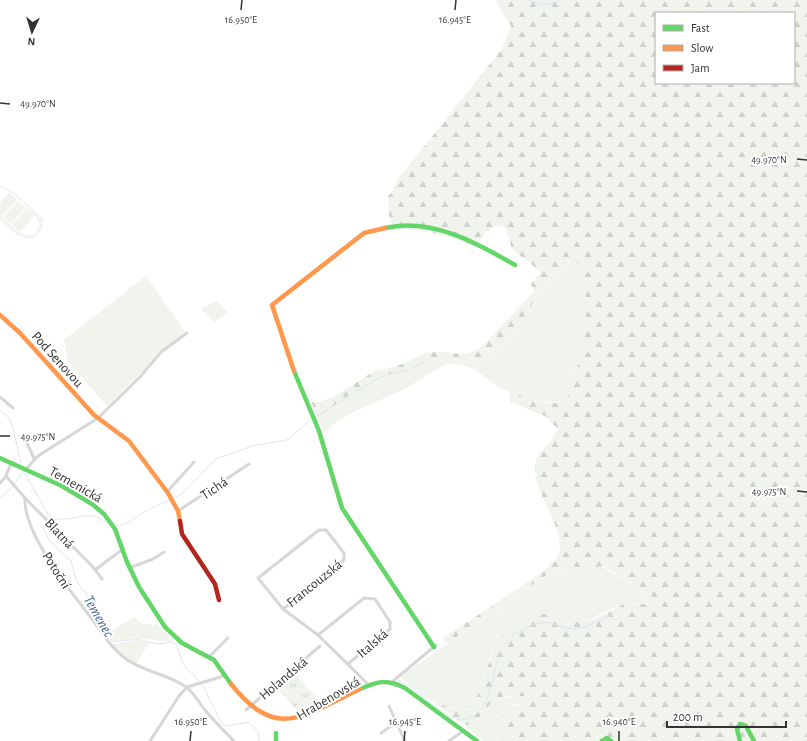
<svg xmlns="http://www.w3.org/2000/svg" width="807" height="741" font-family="'Alegreya Sans',sans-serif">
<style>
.grass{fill:#f0f4ed}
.forest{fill:url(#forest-firs);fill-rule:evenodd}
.park{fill:url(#park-tufts)}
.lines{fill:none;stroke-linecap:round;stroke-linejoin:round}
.stream{stroke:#dee6f2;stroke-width:1}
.street{stroke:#d7d7d7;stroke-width:3}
.fast{stroke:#63d668;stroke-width:4.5}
.slow{stroke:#ff974d;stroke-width:4.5}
.jam{stroke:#b3261e;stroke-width:4.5}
.ticks{fill:none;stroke:#333;stroke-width:1.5}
.labels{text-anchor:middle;stroke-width:4;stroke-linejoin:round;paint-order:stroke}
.street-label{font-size:14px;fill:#333;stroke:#fff}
.water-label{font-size:15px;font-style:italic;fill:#436692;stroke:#fff}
.ticks-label{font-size:10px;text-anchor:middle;fill:#333;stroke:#fff;stroke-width:4;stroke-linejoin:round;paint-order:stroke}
</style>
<defs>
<pattern id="forest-firs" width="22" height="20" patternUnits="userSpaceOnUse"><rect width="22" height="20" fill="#f0f4ed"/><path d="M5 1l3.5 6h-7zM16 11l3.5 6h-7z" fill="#ced2cc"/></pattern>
<pattern id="park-tufts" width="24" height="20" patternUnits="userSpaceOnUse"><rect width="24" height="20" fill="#f0f4ed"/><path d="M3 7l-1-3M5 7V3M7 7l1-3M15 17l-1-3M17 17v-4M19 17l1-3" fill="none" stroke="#ced2cc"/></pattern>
</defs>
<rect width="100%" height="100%" fill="#fff"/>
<g class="grass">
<path d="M0,186L10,189L45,220L42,221C43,227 42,231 37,235C24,246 9,227 0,219V215C10,224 22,241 36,233L40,225C39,215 11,189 0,188Z"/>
<polygon points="9,192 17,200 2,216 0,214 0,203"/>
<polygon points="18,201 26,208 11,224 3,217"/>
<polygon points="27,208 35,215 20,232 12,225"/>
<path d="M571,261H575C592,271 585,332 582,350C579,366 571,382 567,398C554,409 517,397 503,389C486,380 476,366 456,364C453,364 449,363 447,364C442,365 415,383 408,387C383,401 344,411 325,432L318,420L325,411L379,376L398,373L427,361L447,360L476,363L493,356L510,338L539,294L563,267Z"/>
<polygon points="146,276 185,332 157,353 144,370 107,406 68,362 64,340"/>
<polygon points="216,301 228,313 214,322 201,309"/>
<path d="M601,566L654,598L650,603C641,604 631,603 622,605C601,610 583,631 560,619L492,652L478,695L468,707C435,710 424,696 400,677L549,573L563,570L578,571Z"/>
<polygon points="134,617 143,624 150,624 152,626 157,623 173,642 135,638 113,641 110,632"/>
<polygon points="136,640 149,643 136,664 112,646 114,644"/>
<path d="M514,696L528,697V702L513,705L503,737V741H484L466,727V725L477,723C486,701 493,701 514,696Z"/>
</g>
<path class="forest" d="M495,0H807V741H503C498,714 501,709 528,702V697C504,692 486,701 477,723L466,725L432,702L452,708L468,707L478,695L497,640L525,619L541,614L550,615L568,623L585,621L594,619L622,605L624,602C632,606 641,604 650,603L654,598L605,567L601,566L578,571L563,570L549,573L448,643L442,639L544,571C549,566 557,560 559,553C566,527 529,490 536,461C539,449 556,441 557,428L545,416L510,402L509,391C524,397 552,411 567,398C571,382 579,366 582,350C585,332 592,271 575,261H571L563,267L539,294L510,338L493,356L476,363L447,360L427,361L398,373L379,376L325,411L318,420L311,401C323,409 363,376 376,371C383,369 391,368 397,366C411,361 423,351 438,352C452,352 467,357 480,348L534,292L531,284L541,272L512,249L506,228L498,225L485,233L475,247C449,235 422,228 394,230L389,215L388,196L392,192L398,179L502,49L511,26ZM656,13H794V83H656Z"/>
<polygon class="park" points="294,672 325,708 305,719 276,687"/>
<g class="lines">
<g class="stream">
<path d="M528,0C541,6 548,6 561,0"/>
<polyline points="0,410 9,418 13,428 21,464"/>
<polyline points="315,417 380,377 407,370 425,362"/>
<polyline points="22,469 47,512 46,517"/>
<polyline points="15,484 22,472"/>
<polyline points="0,498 13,486"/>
<polyline points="174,498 181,495 216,459 252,446 287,440 312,419"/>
<polyline points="47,512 52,519 68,519 83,516 94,516 109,523"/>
<path d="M46,520L43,528L49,540L71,561L77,582L87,595L99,619L108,626L112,642L136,639L158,644L173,642C181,649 179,657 184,665C187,670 196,676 200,682"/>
<path d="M115,526C129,525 135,517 146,511C153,507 162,504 169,500"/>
<path d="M398,680C419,690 435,710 456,719C459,720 462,719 465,719C499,713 488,652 513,635C523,629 539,620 550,623C557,625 566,629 573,629C587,629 603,618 616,613"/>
<polyline points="202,684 222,724 226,726 249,722 258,732 259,741"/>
</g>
<g class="street">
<polyline points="0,397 13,408"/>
<polyline points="24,437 34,458"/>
<polyline points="25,470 38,456 98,418 140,377 161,352 187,333"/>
<path d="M6,476L25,498C23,532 68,588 89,615C101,631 110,647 126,659C144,672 168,674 186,687C194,692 199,703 205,710C214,721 224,731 234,741"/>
<polyline points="0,483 6,476 11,463"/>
<polyline points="167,492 194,462"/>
<polyline points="25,498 93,567 102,579"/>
<polyline points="178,511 249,464"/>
<polyline points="129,568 153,559 164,552"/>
<polyline points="95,570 123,549"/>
<polyline points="283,609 344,560 344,553 326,530 319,530 258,578 283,609 318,635 370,686"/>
<polyline points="318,635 364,598 375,599 390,622 390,629 349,663"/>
<polyline points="210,656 228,638"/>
<polyline points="392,682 436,645"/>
<polyline points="389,706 405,741"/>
<polyline points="246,710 320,646"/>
<polyline points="381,733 397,722"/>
<polyline points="150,741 179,696 187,687 224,676"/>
<polyline points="449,741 463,731"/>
</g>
<g class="fast">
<path d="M385,228C431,217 477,243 515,265"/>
<polyline points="294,371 319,431 342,508 434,647"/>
<polyline points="0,458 62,486 92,504 104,514 115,529 127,562 139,587 165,627 182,643 214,660 231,684"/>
<path d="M360,689C378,681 387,679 405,688L477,741"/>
<polyline points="276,733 276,741"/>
<polyline points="602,741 607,738 611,741"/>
<polyline points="740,741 737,729 740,724 746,726 754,741"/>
</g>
<g class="slow">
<polyline points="0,315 20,333 94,415 129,441 168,493 178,511 180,521"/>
<polyline points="294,371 272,305 364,233 385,228"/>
<path d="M231,684C277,741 301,717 360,689"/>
</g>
<polyline class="jam" points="180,521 182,534 215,584 219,600"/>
</g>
<path class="ticks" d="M241,10L242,0M455,10L456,0M0,103L10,104M797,159L807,160M0,436H10M797,491L807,492M190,741L191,731M404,741L405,731M619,741V731"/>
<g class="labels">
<g class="street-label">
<text transform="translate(58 359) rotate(48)" y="5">Pod Senovou</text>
<text transform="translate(76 484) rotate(30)" y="5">Temenická</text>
<text transform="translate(214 488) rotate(-34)" y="5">Tichá</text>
<text transform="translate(60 533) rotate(47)" y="5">Blatná</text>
<text transform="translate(57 570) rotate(58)" y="5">Potoční</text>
<text transform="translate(314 583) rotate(-39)" y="5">Francouzská</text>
<text transform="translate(372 643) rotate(-41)" y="5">Italská</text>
<text transform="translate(283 678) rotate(-40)" y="5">Holandská</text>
<text transform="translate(328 698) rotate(-31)" y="5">Hrabenovská</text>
</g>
<g class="water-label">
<text transform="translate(99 616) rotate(60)" y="5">Temenec</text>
</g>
</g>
<g class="ticks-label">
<text x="241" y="23">16.950°E</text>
<text x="455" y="23">16.945°E</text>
<text x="38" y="107">49.970°N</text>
<text x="769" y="163">49.970°N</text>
<text x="38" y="440">49.975°N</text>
<text x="769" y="495">49.975°N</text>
<text x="191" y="725">16.950°E</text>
<text x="405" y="725">16.945°E</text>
<text x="619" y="725">16.940°E</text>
</g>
<rect x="655" y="12" width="140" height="72" fill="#ffffff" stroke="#adadad"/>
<rect x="663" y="25" width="20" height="6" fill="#63d668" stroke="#adadad"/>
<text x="691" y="32" font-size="12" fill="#333333">Fast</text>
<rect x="663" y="45" width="20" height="6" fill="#ff974d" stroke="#adadad"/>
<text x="691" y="52" font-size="12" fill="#333333">Slow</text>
<rect x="663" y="65" width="20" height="6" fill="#b3261e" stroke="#adadad"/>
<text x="691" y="72" font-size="12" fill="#333333">Jam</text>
<g transform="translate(32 32) rotate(184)" stroke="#ffffff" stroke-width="3" paint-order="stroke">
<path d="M0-3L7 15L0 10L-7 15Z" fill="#333333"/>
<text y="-6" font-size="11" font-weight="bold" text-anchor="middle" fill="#333333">N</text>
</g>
<path d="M667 721v6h119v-6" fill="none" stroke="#333333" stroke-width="2"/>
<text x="673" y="721" font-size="12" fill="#333333" stroke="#ffffff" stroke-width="3" paint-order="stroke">200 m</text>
</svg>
